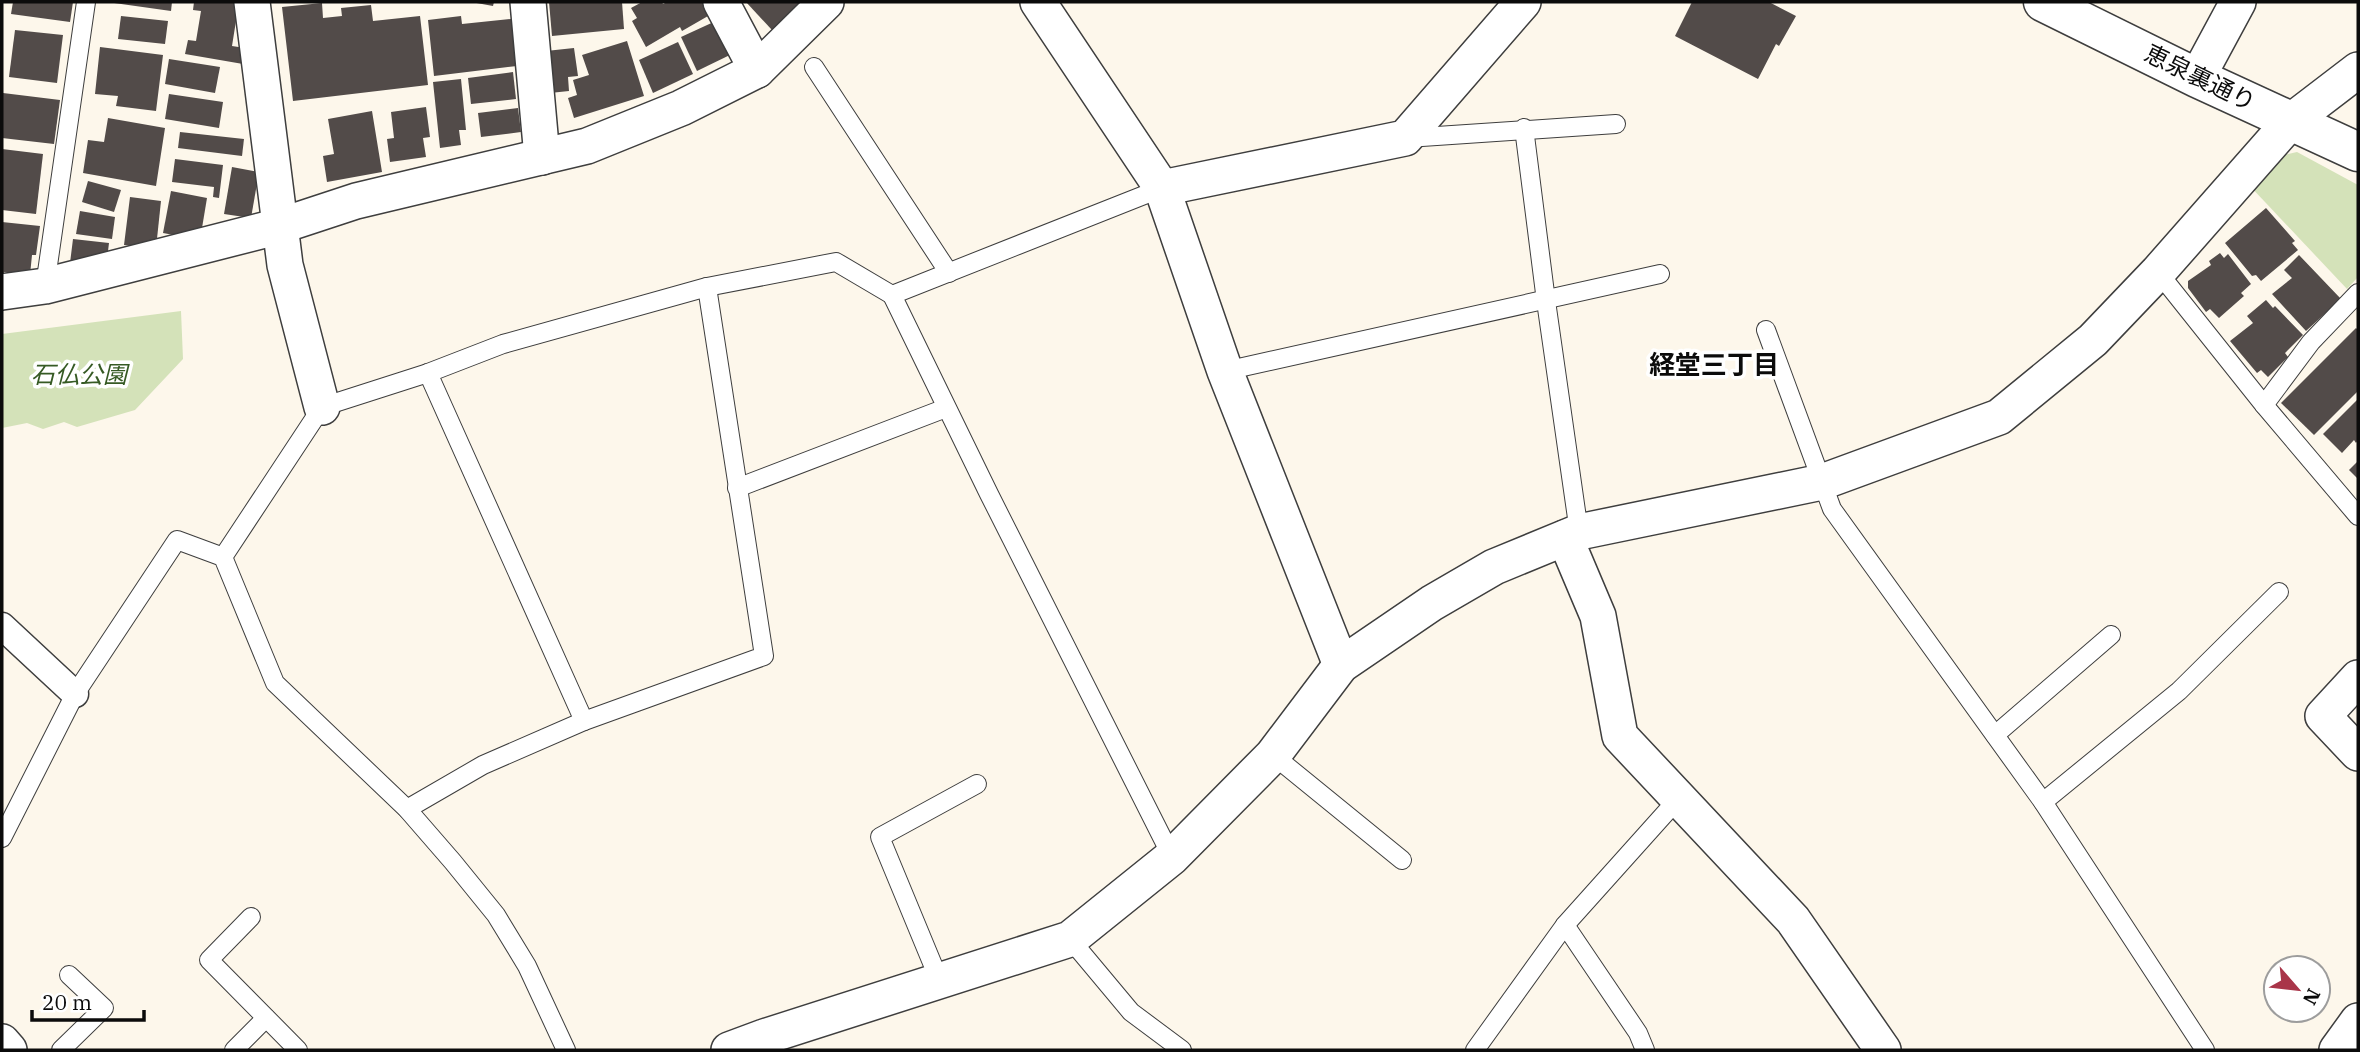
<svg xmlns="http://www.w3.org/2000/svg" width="2360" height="1052" font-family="'IBM Plex Serif','Noto Sans JP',serif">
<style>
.green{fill:#d4e2b9}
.building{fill:#524b49}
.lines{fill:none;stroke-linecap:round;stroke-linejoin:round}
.service-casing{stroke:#3e3e3e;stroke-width:20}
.pedestrian-casing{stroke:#3e3e3e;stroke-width:29}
.minor-casing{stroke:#3e3e3e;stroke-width:38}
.tertiary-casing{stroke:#3e3e3e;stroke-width:41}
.service{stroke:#fff;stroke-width:18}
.pedestrian{stroke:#fff;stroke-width:26}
.minor{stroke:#fff;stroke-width:35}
.tertiary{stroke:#fff;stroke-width:38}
.labels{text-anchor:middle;stroke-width:7;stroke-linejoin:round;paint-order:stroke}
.street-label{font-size:24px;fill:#0b0b0b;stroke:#fff}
.park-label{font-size:24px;font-style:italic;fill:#365a24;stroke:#fff}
.neighbourhood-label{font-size:26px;font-weight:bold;fill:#0b0b0b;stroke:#fff}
</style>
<rect width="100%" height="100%" fill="#fdf7eb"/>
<g class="green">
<polygon points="2297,152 2358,185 2358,277 2347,289 2249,185 2275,157"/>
<polygon points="181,311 183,359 135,410 77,427 64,422 43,429 27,423 2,428 2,334"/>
</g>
<g class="building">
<polygon points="13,2 73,2 70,22 11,14"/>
<polygon points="107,2 172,2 171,11"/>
<polygon points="194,2 239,2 232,46 245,48 243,64 185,54 188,40 196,41 201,11 193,10"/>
<polygon points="471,2 494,2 493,6"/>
<polygon points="549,2 622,2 624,29 552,36"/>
<polygon points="642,2 662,2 663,4 667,2 709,2 715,12 682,31 680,27 646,47 632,21 637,18 631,8"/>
<polygon points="746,2 802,2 772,30"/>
<polygon points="1692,2 1769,2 1796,16 1779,46 1776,44 1758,79 1675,36"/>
<polygon points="322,3 323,18 342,16 341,8 371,5 373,21 420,16 428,85 293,101 282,7"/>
<polygon points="121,16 168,21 165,44 118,39"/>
<polygon points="461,16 462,24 511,19 517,66 434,76 428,20"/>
<polygon points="718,20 734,53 697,71 681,37"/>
<polygon points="15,30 63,35 57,83 9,77"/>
<polygon points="627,41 644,96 574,118 568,98 577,95 573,80 589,75 582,55"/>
<polygon points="678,42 693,74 653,93 639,60"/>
<polygon points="100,47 163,55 156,111 116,106 118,96 95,94"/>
<polygon points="574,48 578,76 568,77 569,91 550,93 546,51"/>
<polygon points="169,59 220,67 215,93 165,84"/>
<polygon points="513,72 516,99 471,104 468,78"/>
<polygon points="461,79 466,130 459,130 461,145 440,148 433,82"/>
<polygon points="3,93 60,100 54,144 2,138"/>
<polygon points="169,94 223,102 219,128 165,119"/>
<polygon points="426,107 430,137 423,138 426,157 390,162 387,139 394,138 391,112"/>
<polygon points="518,108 521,132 481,137 478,113"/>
<polygon points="372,111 382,172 327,182 323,156 334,154 328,119"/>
<polygon points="108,118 165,128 156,186 83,173 88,140 104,142"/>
<polygon points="180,132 244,139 242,156 178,148"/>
<polygon points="2,149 43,154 36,214 2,210"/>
<polygon points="175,159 223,165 219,198 213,197 214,187 172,182"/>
<polygon points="232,167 259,172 251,218 224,214"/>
<polygon points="88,181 121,190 114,212 82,202"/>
<polygon points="171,191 207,198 200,240 163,233"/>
<polygon points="130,197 161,201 156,248 124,245"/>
<polygon points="2266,208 2295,241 2292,243 2298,250 2261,281 2256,275 2252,276 2225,243"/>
<polygon points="80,211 115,217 112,239 76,234"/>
<polygon points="2,222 40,226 36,255 32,255 30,275 4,272 2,278"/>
<polygon points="73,239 109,243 106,268 70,263"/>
<polygon points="2220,253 2224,258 2228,254 2251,284 2241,293 2244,296 2219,318 2210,309 2206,312 2188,288 2188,281 2211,265 2209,261"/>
<polygon points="2299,255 2341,299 2306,331 2272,294 2292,278 2284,270"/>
<polygon points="2266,300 2273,308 2275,306 2303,335 2285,353 2288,357 2268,377 2261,370 2257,373 2230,341 2253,323 2247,316"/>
<polygon points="2356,328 2358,330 2358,391 2314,435 2281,403"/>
<polygon points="2358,399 2358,440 2356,443 2354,440 2342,453 2323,434"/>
<polygon points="2358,461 2358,479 2349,470"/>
</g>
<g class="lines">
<defs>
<g id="service">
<polyline points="814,67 949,273"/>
<polyline points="1524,128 1546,301 1579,532"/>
<polyline points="1407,138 1616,124"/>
<polyline points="2158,272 2264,405 2358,516"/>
<polyline points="45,286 86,2"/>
<polyline points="892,295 989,494 1172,857"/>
<polyline points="1766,330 1832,509 2043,802 2205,1050"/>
<polyline points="1225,371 1660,274"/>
<polyline points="428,373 584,721"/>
<polyline points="2264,405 2311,342 2358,293"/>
<polyline points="737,488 946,408"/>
<polyline points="223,557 322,407 428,373 503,344 707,287 836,262 892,295 1162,188"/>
<polyline points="1995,735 2111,635"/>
<polyline points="1273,755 1402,860"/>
<polyline points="2043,802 2179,691 2279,592"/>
<polyline points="407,809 483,765 584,721 764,656 707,287"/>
<polyline points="2,838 75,694 177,540 223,557 275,683 407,809 453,862 496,915 527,966 566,1050"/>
<polyline points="251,917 209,960 298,1050"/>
<polyline points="1565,925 1638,1033 1645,1050"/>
<polyline points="1070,939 1131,1012 1182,1050"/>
<polyline points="940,982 880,837 977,784"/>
<polyline points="61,1050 104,1008 69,975"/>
<polyline points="234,1050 266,1018"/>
<polyline points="1475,1050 1565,925 1678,799"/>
</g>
<polyline id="pedestrian" points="2,626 75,694"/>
<g id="minor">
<polyline points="252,2 285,265 322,407"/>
<polyline points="528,2 542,157"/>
<polyline points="721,2 757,70"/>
<polyline points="1038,2 1162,188 1225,371 1341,665"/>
<polyline points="2197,78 2238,2"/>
<polyline points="1162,188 1405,138 1523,2"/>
<polyline points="2,292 45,286 280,226 356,201 587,146 681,108 757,70 826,2"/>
<polyline points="1565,538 1598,616 1620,736 1793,920 1883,1050"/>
<polyline points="2358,678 2323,716 2358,753"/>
<polyline points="2,1042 9,1050"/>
<polyline points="729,1050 764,1037 1070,939 1172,857 1273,755 1341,665 1432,603 1494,567 1579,532 1822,482 1999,417 2093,340 2158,272 2290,122 2358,70"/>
<polyline points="2337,1050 2358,1021"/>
</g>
<polyline id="tertiary" points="2043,2 2197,78 2358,152"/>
</defs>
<use href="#service" class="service-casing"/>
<use href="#pedestrian" class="pedestrian-casing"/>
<use href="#minor" class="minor-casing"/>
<use href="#tertiary" class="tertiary-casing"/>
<use href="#service" class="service"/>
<use href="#pedestrian" class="pedestrian"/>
<use href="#minor" class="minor"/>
<use href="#tertiary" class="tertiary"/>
</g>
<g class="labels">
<g class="street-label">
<text transform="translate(2200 78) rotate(26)" y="8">恵泉裏通り</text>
</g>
<g class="park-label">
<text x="79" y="383">石仏公園</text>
</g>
<g class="neighbourhood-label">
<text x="1714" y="374">経堂三丁目</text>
</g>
</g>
<rect width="2360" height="1052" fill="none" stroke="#0b0b0b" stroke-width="7"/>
<g transform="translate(2297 989) rotate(118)"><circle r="33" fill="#ffffff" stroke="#9d9d9d" stroke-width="2"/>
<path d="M0-5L12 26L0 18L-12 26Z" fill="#a93549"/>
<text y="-10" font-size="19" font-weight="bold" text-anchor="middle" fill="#0b0b0b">N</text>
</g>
<path d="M32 1010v10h112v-10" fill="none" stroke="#0b0b0b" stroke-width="3.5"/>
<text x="42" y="1010" font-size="21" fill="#0b0b0b" stroke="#ffffff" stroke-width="5" paint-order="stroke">20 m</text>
</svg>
